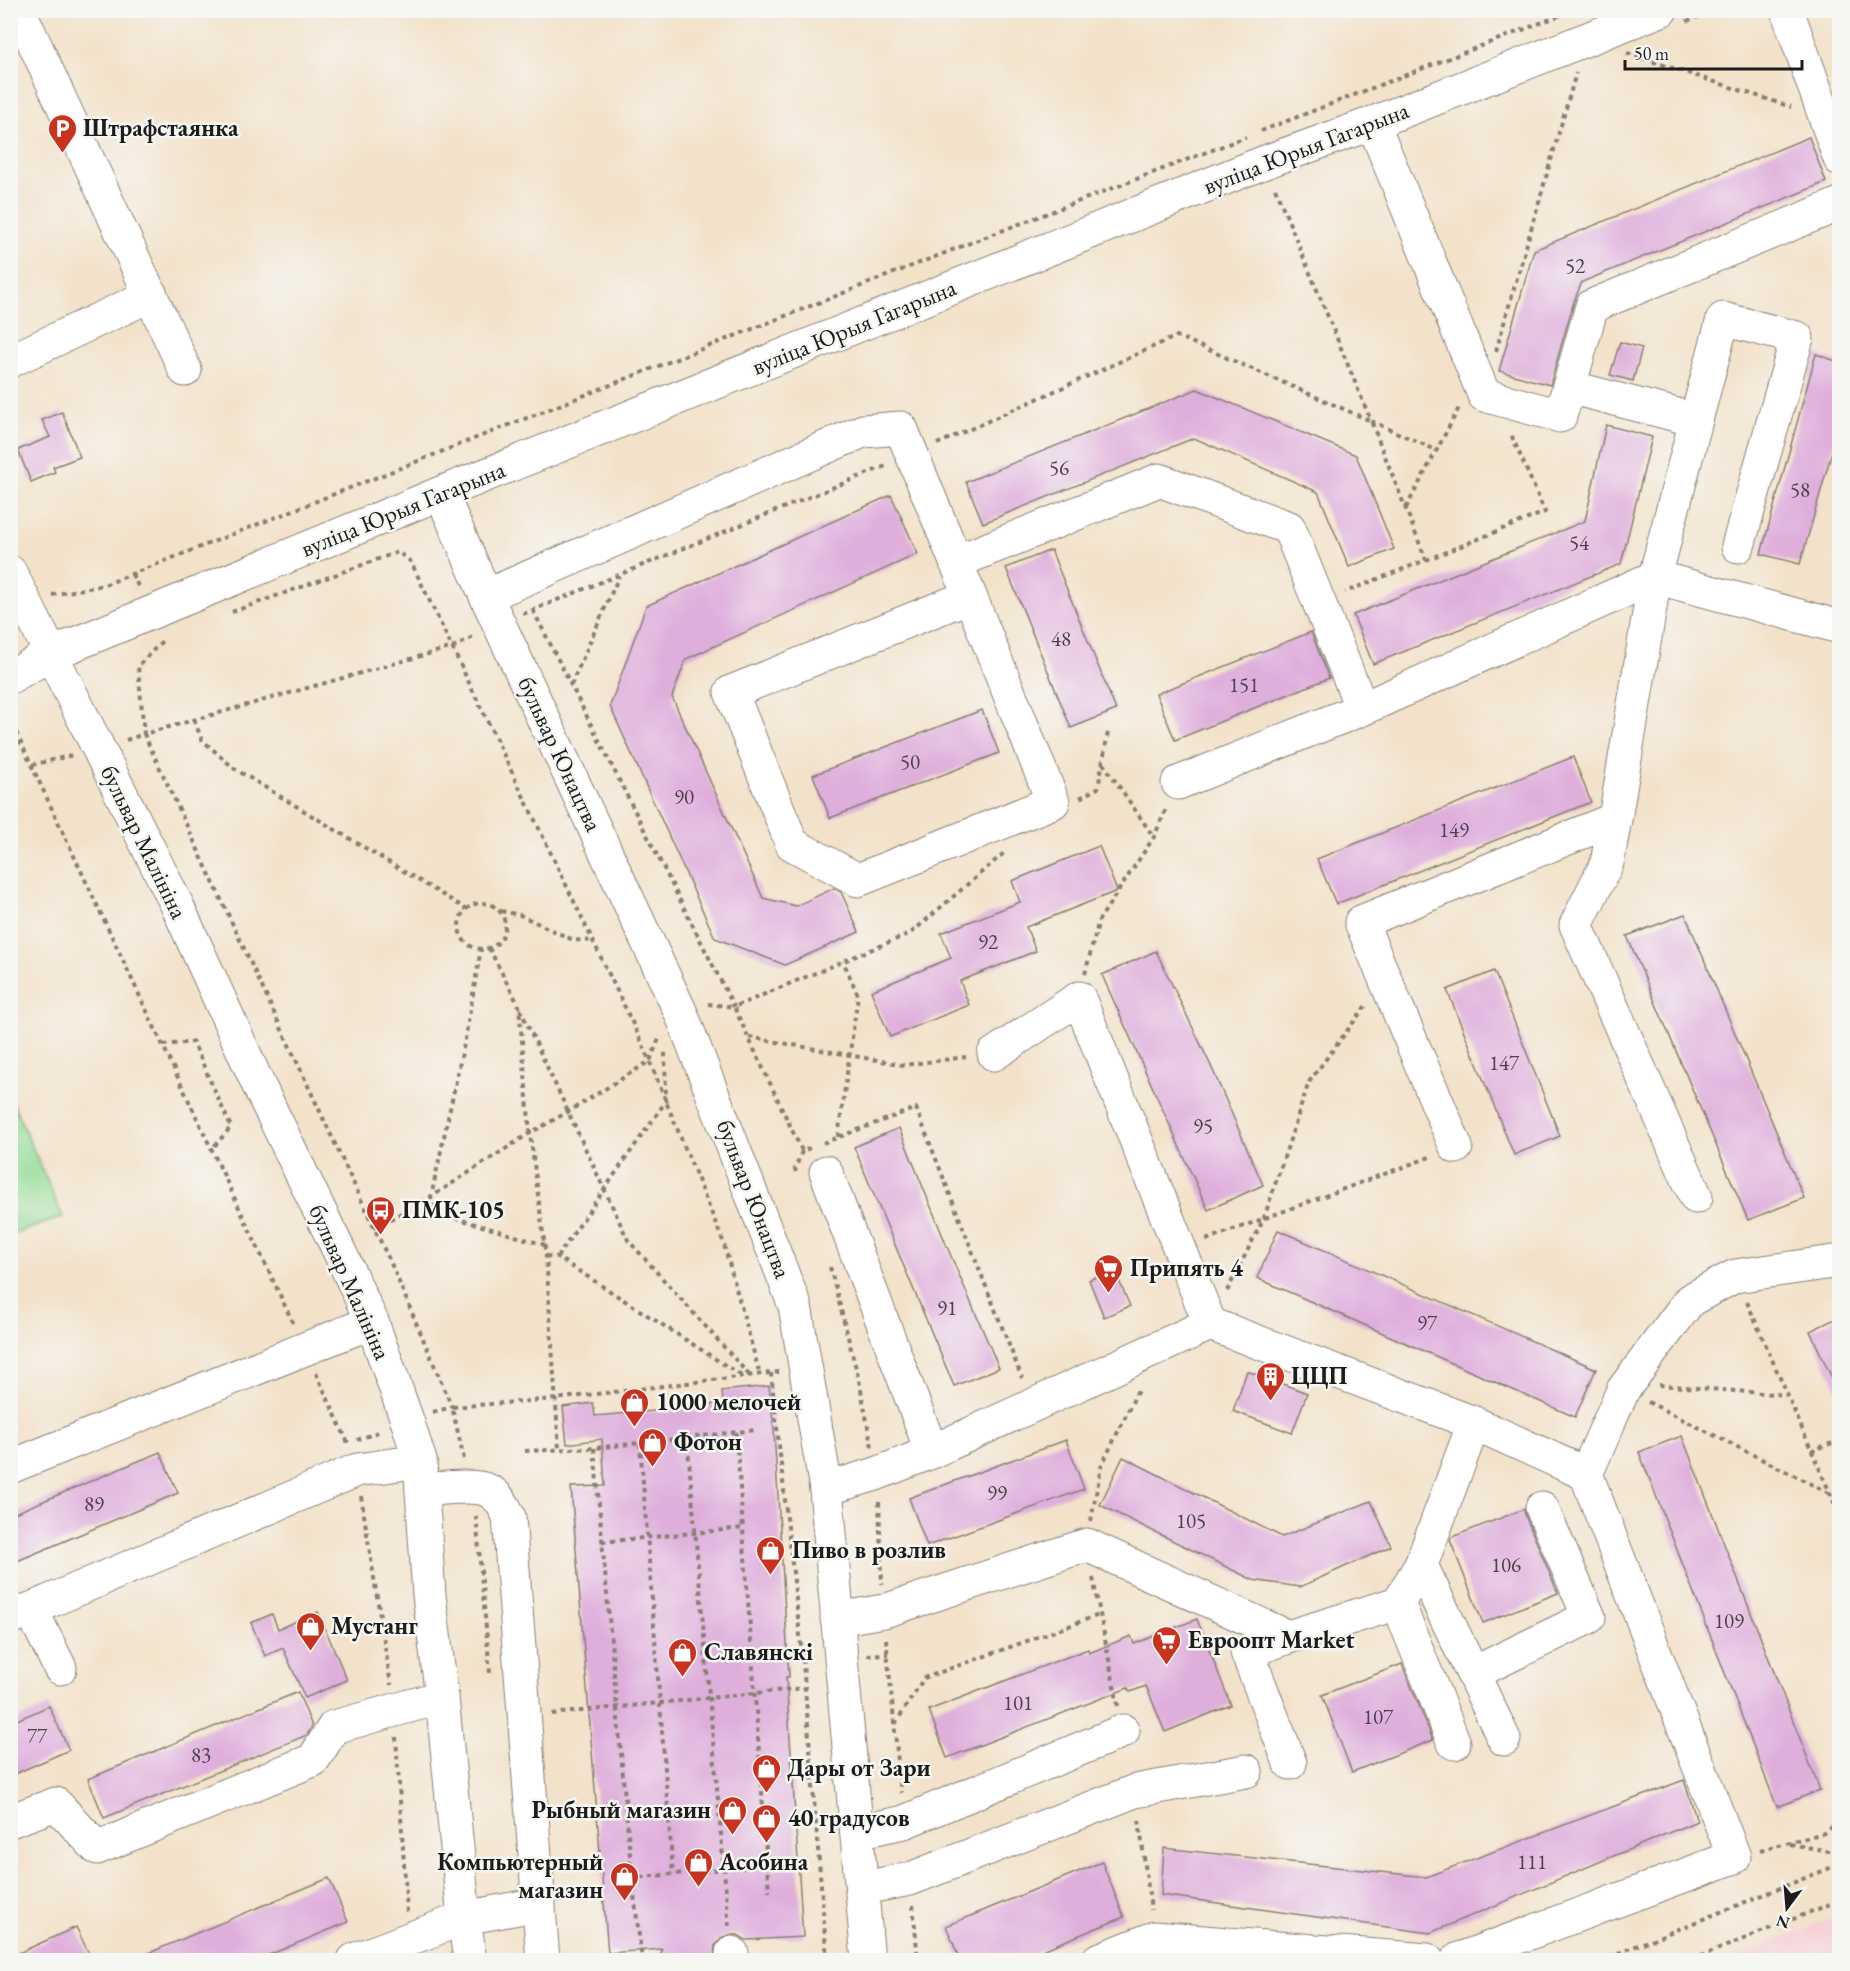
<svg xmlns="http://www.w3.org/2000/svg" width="1850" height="1971" font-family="'EB Garamond',serif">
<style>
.built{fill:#f6cfd6}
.green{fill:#94dc96;stroke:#587c59;stroke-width:1.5}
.building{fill:#dfafdc}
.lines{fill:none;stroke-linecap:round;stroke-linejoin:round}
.minor-casing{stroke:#887f73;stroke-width:35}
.major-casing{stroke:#887f73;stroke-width:35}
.path{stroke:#887f73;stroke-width:4;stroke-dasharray:4.5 4.5;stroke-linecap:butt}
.minor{stroke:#fff;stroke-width:33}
.major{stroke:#fff;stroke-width:33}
.labels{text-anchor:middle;stroke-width:5;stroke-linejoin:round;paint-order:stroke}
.number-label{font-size:21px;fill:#4d414c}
.poi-label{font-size:24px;font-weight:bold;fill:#1c1c1c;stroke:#f6f6f2;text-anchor:start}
.street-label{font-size:24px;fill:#1c1c1c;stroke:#f6f6f2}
</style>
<rect width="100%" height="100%" fill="#f6f6f2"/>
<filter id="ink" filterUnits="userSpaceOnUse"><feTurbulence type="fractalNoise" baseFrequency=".0167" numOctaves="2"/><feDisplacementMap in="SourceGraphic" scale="12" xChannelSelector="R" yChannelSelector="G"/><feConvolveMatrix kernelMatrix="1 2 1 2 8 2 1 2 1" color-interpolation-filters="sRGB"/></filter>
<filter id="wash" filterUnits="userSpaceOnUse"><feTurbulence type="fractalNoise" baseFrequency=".008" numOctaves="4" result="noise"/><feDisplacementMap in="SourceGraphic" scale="24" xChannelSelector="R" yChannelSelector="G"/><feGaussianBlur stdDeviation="1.35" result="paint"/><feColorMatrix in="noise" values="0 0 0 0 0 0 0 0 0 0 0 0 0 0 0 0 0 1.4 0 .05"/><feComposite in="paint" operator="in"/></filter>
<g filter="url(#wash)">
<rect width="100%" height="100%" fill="#f3e2ca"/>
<polygon class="built" points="1839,1915 1839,1960 1730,1960"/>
<polygon class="green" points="11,1099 63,1217 11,1235 10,1235"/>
<g id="blocks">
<g class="building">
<polygon points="1809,137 1826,182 1582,282 1574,301 1550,385 1499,371 1534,250"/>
<polygon points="1620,342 1642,348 1633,381 1610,375"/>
<polygon points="1816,354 1839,362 1839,427 1800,564 1761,554"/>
<polygon points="1197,389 1356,455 1394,549 1349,567 1318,492 1194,438 983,523 966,482"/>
<polygon points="62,412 80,457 53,467 55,472 31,482 18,450 50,437 42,420"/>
<polygon points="1606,425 1652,437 1621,564 1373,664 1353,615 1585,521"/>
<polygon points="891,495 918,554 686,659 672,697 763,898 796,906 834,888 841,892 859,932 785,965 715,938 610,706 646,606"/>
<polygon points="1051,550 1116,710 1071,728 1006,568"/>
<polygon points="1311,632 1329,678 1175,740 1156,694"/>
<polygon points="982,710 999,753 830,818 813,775"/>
<polygon points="1573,757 1591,802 1336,904 1317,859"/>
<polygon points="1099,846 1117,891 1026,927 1036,951 960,981 969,1005 890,1037 871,991 951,958 941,933 1020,902 1012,881"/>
<polygon points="1685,914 1804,1198 1748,1220 1627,936"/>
<polygon points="1156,951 1211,1066 1263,1185 1208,1210 1102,975"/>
<polygon points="1494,971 1560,1136 1514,1155 1447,990"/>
<polygon points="899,1128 948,1249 999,1368 954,1386 854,1147"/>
<polygon points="1278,1230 1596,1369 1575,1417 1257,1278"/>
<polygon points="1114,1269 1130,1306 1104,1317 1089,1280"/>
<polygon points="1839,1317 1839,1393 1810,1331"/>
<polygon points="1247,1371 1307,1393 1292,1433 1233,1411"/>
<polygon points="769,1386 774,1431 789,1677 786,1677 803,1937 746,1940 738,1935 729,1935 721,1938 715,1946 714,1960 660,1960 662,1949 608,1953 571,1487 605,1486 602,1439 567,1444 563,1407 593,1403 595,1416 654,1411 723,1403 722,1391"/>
<polygon points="1682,1436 1820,1790 1777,1807 1639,1452"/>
<polygon points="1066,1440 1084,1489 927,1546 909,1498"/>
<polygon points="160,1452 178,1493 10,1564 10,1515"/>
<polygon points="1123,1457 1282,1537 1371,1501 1391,1546 1300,1587 1253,1580 1100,1505"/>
<polygon points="1524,1509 1525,1515 1558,1593 1483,1623 1450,1540 1452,1537"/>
<polygon points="318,1612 347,1680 305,1698 283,1648 265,1656 251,1623 272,1614 278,1629"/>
<polygon points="1197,1619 1231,1705 1165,1732 1146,1686 1130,1692 1128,1688 947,1758 929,1710 1088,1649 1089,1653 1131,1636 1134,1644"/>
<polygon points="1402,1664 1433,1740 1352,1772 1322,1695"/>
<polygon points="298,1692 312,1726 307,1735 104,1818 88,1779"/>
<polygon points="49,1706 69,1750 10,1776 10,1723"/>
<polygon points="1684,1780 1697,1821 1430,1933 1161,1895 1164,1848 1426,1877"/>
<polygon points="1102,1862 1124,1917 1018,1960 960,1960 946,1926"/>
<polygon points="329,1878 348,1922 257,1960 132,1960"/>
<polygon points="76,1927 92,1960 10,1960 10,1957"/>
</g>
</g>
</g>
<g filter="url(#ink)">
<use href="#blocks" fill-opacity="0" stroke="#887f73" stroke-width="1.5"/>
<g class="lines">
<defs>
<g id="minor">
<polyline points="19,10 185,370"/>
<polyline points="1787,10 1840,159"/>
<polyline points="1373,123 1484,395 1560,416 1569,387"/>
<polyline points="10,361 151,295"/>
<polyline points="1696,420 1723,319 1797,338 1738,546"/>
<polyline points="441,493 486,596 681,1013 795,1306 826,1489 868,1960"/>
<polyline points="956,562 1159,480 1289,528 1362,709"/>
<polyline points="10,572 51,654"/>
<polyline points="486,596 863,431 901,428 970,596 731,692 792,844 858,880 1053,802 970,596"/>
<polyline points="1178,783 1362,709 1655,577 1840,627"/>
<polyline points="1615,819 1607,863 1576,925 1696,1197"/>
<polyline points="994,1054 1079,998 1210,1324"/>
<polyline points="1456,1147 1361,922 1615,819 1655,577 1696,420 1569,387 1592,306 1840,204"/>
<polyline points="826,1172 925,1434 929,1453"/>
<polyline points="10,1467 372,1322"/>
<polyline points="1586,1474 1623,1390 1690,1300 1735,1276 1840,1261"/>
<polyline points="826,1489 876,1474 929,1453 1210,1324 1474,1423 1586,1474 1734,1857 1457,1960"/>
<path d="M422,1490C438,1489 475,1483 489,1491C499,1496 505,1507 509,1517L543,1960"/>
<polyline points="1421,1565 1504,1739"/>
<polyline points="1398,1603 1454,1743"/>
<polyline points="31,1609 60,1668"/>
<polyline points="10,1618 357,1470 420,1461"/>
<polyline points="837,1619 884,1611 1087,1545 1288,1637 1398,1603 1421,1565 1474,1423"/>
<polyline points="1288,1637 1247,1652 1290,1763"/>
<polyline points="1474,1673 1589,1617 1542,1508"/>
<polyline points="10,1821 56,1804 97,1848 313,1760 334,1727 442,1697"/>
<polyline points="858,1832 904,1822 1123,1731"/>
<polyline points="863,1888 910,1879 1135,1791 1246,1771"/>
<polyline points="732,1953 733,1960"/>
<polyline points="354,1960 464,1918 539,1904"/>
<polyline points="1098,1960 1154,1938 1427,1960"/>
</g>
<g id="major">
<polyline points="51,654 176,903 259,1086 342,1257 372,1322 407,1420 420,1461 429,1595 442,1697 464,1918 470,1960"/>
<polyline points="10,677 51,654 441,493 1265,162 1373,123 1661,10"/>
</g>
</defs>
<use href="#minor" class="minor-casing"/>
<use href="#major" class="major-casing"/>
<g class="path">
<polyline points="1687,21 1716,10"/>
<polyline points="1627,53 1791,107"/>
<polyline points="1261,131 1574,10"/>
<polyline points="1275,188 1371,421 1436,450"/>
<polyline points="1496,351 1576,73"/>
<polyline points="937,444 1177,336 1371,421 1426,560 1345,592"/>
<polyline points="1406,508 1460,406"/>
<polyline points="1426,560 1545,512 1510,432"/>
<polyline points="132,574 139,588"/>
<polyline points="52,595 104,585 970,243 1246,137"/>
<polyline points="533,610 734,1007"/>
<polyline points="232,612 398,552 411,562 643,1045 723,1241 760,1375"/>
<polyline points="523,614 888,465"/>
<polyline points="571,685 619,576"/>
<polyline points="10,719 14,728"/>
<polyline points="194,720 202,740 235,769 466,909"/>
<polyline points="10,730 14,728 294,1325"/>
<polyline points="126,740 144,734 138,666 164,639"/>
<polyline points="1103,763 1153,836"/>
<polyline points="32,765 73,755"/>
<polyline points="1080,798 1098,788 1108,732"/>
<circle cx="482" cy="926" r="23"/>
<polyline points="501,911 520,915 573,940 593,941"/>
<polyline points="489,948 519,1006 530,1133 546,1256 559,1449"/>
<polyline points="1085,974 1099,920 1154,837 1167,807"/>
<polyline points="708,1004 734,1007"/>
<polyline points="520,1009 628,1240 750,1376"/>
<polyline points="749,1037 904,1065 966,1057"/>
<polyline points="163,1045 193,1042 231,1127 211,1150"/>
<polyline points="838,1137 858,995 843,961"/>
<polyline points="823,1143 916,1108 1022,1378"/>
<polyline points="810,1148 802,1151 734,1007 911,933 1004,853"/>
<polyline points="796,1172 795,1169 802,1151"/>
<polyline points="374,1228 431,1197 465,1039 481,949"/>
<polyline points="1206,1240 1430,1157"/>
<polyline points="545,1245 439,1213 431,1197 530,1133 568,1112 650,1061 660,1036"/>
<polyline points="546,1256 557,1257 742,1376"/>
<polyline points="557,1257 666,1101 665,1052"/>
<polyline points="830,1267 859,1380 872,1447"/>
<polyline points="1227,1291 1264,1218 1309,1082 1367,1004"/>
<polyline points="1747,1302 1840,1516"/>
<polyline points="316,1373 349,1445"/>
<polyline points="771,1373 803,1663 827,1960"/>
<polyline points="1659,1385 1787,1395"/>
<polyline points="1648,1402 1829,1493"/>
<polyline points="433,1412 452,1407 393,1268 144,734 453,647 475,636"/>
<polyline points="736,1432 769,1892"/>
<polyline points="687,1437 729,1928"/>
<polyline points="357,1440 381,1431"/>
<polyline points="640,1443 673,1874"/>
<polyline points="594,1448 632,1878 642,1960"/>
<polyline points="525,1451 594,1448 755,1430"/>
<polyline points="1811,1451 1840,1440"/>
<polyline points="464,1459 452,1407 555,1399 779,1372"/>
<polyline points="361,1496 391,1685"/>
<polyline points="879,1502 882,1584"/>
<polyline points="476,1516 490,1673"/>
<polyline points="1091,1521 1101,1467 1139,1388"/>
<polyline points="602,1542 743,1528"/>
<polyline points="1093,1578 1118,1706"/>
<polyline points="886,1639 901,1793"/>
<polyline points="867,1655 888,1654"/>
<polyline points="552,1714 805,1688"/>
<polyline points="895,1724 924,1678 1099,1615"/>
<polyline points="396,1737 407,1912"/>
<polyline points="1139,1820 1151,1910"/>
<polyline points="1790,1844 1840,1853"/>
<polyline points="1760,1850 1824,1833 1840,1820"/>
<polyline points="632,1878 767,1865"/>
<polyline points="913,1905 918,1960"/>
<polyline points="1601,1960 1840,1864"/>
<polyline points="1692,1960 1840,1900"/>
<polyline points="1838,1960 1840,1960"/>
</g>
<use href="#minor" class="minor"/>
<use href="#major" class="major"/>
</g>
</g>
<defs>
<symbol id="parking-pin" viewBox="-11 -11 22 30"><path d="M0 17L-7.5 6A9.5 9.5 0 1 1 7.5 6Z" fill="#c8321e" stroke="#f6f6f2"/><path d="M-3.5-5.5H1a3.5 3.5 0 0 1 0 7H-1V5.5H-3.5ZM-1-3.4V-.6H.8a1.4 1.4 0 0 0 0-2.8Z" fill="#fff"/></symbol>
<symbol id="bus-pin" viewBox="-11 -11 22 30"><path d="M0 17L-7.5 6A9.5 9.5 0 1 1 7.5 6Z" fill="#c8321e" stroke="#f6f6f2"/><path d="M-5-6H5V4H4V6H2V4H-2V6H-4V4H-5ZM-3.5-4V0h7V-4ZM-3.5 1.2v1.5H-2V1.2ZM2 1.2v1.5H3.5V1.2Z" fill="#fff"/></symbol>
<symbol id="supermarket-pin" viewBox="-11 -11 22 30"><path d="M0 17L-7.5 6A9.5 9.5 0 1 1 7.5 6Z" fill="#c8321e" stroke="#f6f6f2"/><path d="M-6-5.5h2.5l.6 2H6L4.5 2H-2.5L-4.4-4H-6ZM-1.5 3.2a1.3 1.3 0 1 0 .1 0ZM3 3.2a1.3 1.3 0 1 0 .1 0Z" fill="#fff"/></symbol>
<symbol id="building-pin" viewBox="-11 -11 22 30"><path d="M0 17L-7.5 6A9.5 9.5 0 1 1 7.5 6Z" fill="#c8321e" stroke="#f6f6f2"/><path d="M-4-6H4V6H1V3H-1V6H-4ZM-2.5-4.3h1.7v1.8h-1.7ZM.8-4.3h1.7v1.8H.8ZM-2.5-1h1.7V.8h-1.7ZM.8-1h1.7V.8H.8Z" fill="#fff"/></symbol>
<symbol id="shop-pin" viewBox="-11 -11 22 30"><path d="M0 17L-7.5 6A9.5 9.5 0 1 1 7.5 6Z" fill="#c8321e" stroke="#f6f6f2"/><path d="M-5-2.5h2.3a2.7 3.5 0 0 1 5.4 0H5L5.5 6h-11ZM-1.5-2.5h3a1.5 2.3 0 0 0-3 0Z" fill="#fff"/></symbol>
</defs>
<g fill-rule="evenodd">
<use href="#parking-pin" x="46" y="112" width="33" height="45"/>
<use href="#bus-pin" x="364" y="1194" width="33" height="45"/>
<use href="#supermarket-pin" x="1092" y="1252" width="33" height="45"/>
<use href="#building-pin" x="1254" y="1360" width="33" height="45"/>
<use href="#shop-pin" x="618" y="1386" width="33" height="45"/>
<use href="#shop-pin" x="636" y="1426" width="33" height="45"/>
<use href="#shop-pin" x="754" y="1534" width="33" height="45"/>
<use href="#shop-pin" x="294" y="1610" width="33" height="45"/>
<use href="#supermarket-pin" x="1150" y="1624" width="33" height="45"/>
<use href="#shop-pin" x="666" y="1636" width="33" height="45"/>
<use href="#shop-pin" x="750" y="1752" width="33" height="45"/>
<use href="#shop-pin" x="716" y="1794" width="33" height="45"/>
<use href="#shop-pin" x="750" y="1802" width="33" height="45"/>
<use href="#shop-pin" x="682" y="1846" width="33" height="45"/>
<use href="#shop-pin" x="608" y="1860" width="33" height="45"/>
</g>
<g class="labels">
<g class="number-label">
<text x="1575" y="273">52</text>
<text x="1059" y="475">56</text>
<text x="1800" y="497">58</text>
<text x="1579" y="550">54</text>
<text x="1061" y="646">48</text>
<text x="1244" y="692">151</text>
<text x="910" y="769">50</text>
<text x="684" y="804">90</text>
<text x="1454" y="837">149</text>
<text x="988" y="949">92</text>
<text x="1504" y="1070">147</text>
<text x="1203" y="1133">95</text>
<text x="947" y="1315">91</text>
<text x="1427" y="1330">97</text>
<text x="997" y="1500">99</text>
<text x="94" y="1511">89</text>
<text x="1191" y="1528">105</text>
<text x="1506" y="1572">106</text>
<text x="1729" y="1628">109</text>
<text x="1018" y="1710">101</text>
<text x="1378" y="1724">107</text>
<text x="37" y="1743">77</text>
<text x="201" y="1762">83</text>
<text x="1532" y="1869">111</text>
</g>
<g class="poi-label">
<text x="83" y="136">Штрафстаянка</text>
<text x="402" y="1218">ПМК-105</text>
<text x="1130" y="1276">Припять 4</text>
<text x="1291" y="1384">ЦЦП</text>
<text x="656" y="1410">1000 мелочей</text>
<text x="674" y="1450">Фотон</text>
<text x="792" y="1558">Пиво в розлив</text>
<text x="331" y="1634">Мустанг</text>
<text x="1188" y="1648">Евроопт Market</text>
<text x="704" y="1660">Славянскі</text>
<text x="787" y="1776">Дары от Зари</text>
<text x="711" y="1818" text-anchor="end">Рыбный магазин</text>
<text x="788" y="1826">40 градусов</text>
<text x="603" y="1870" text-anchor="end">Компьютерный<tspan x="603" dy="28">магазин</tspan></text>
<text x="719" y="1870">Асобина</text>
</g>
<g class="street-label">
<text transform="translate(1306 148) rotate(-21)" y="8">вуліца Юрыя Гагарына</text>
<text transform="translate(854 327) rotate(-22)" y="8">вуліца Юрыя Гагарына</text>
<text transform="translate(403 509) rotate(-22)" y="8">вуліца Юрыя Гагарына</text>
<text transform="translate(560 754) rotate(65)" y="8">бульвар Юнацтва</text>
<text transform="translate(144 842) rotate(64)" y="8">бульвар Малініна</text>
<text transform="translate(754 1199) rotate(69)" y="8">бульвар Юнацтва</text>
<text transform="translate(350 1282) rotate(66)" y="8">бульвар Малініна</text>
</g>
</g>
<rect width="1850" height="1971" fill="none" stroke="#f6f6f2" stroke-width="36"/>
<g transform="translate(1787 1908) rotate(196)" stroke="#f6f6f2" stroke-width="4.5" paint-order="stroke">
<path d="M0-4.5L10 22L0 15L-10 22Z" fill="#1c1c1c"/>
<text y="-9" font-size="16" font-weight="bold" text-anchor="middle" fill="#1c1c1c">N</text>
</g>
<path d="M1625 60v9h177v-9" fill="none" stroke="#1c1c1c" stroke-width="3"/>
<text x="1634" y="60" font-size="18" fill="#1c1c1c" stroke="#f6f6f2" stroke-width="4.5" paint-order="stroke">50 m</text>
</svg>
